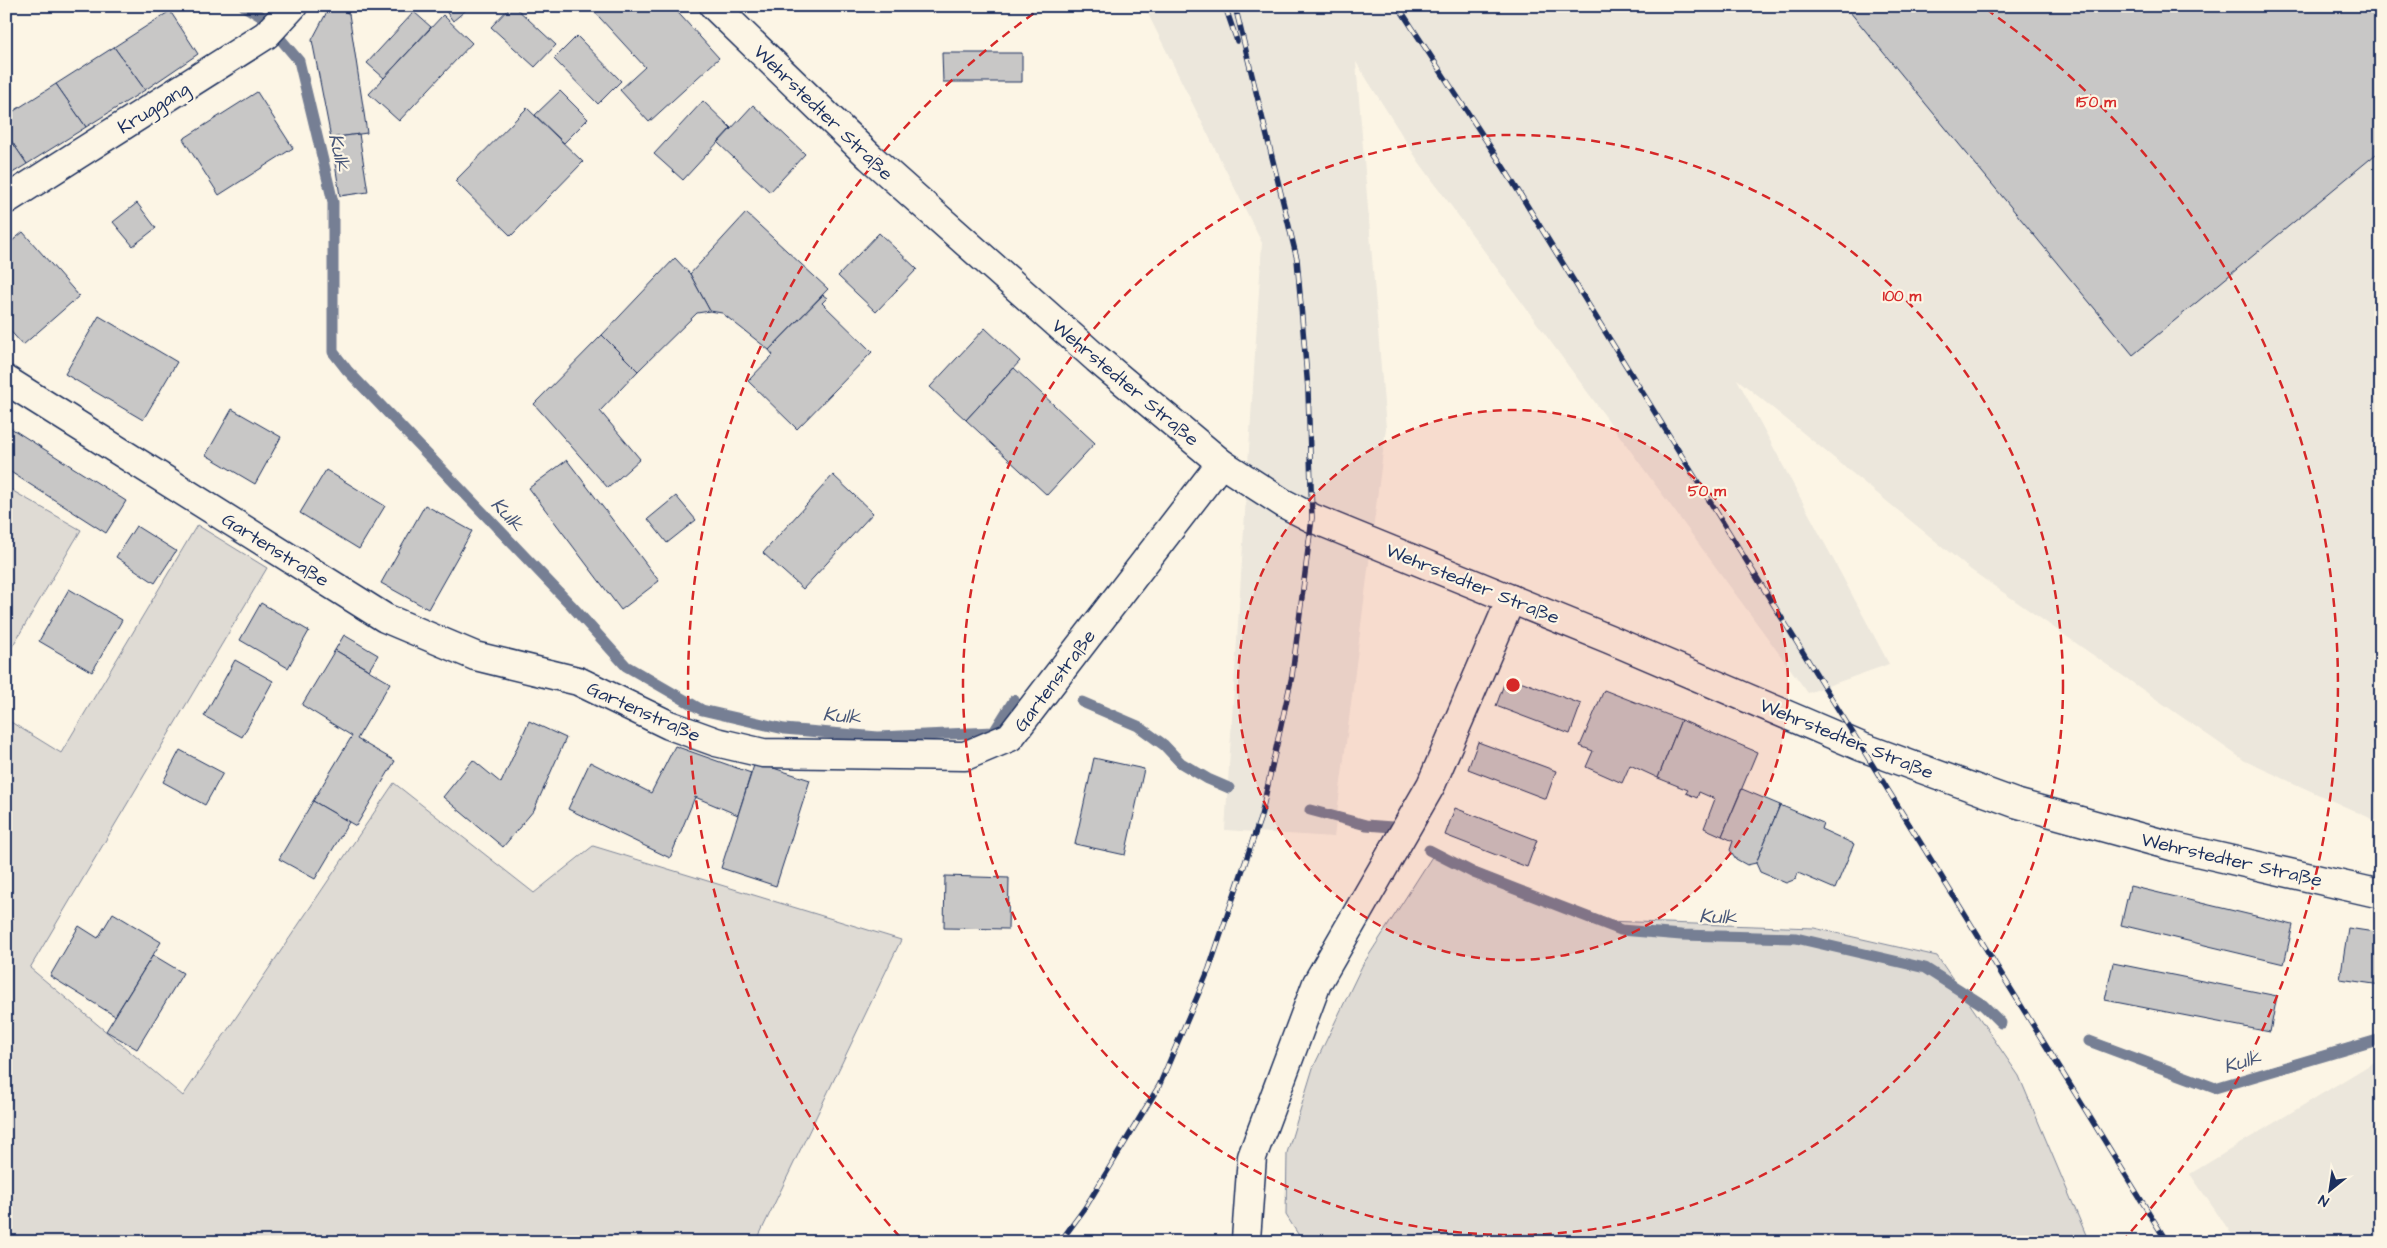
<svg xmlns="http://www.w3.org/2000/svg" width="2387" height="1248" font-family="'Architects Daughter',sans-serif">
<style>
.built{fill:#ece7dc}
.green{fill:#dfdbd4;stroke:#7d8599}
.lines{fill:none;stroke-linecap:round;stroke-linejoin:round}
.stream{stroke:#767f94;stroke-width:11}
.building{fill:#c8c7c6;stroke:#1b2f5e}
.minor-casing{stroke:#1b2f5e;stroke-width:31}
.minor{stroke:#fcf5e5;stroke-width:28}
.rail-casing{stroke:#1b2f5e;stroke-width:5.5}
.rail{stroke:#fcf5e5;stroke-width:4;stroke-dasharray:11;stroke-linecap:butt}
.ring{fill:none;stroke:#d62828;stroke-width:2.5;stroke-dasharray:9 6}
.labels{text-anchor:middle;stroke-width:4.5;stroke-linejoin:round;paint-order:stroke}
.street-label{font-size:19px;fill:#1b2f5e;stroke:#fcf5e5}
.water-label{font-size:20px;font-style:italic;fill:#485779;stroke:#fcf5e5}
.centre{fill:#d62828;stroke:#fcf5e5;stroke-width:2.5}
.ring-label{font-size:15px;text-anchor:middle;font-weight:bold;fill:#d62828;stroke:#fcf5e5;stroke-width:4.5;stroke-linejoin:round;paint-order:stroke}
</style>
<rect width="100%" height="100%" fill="#fcf5e5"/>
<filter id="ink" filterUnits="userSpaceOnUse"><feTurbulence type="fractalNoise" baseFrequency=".02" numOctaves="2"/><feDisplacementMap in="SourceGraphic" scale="10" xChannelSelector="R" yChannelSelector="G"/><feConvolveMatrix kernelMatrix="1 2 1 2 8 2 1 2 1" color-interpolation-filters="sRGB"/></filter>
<g filter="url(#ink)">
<g class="built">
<polygon points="1144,6 2381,6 2381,823 2245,761 1971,570 1737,379 1889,664 1808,693 1419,162 1356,62 1386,428 1334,837 1225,830 1262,243"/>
<polygon points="2381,1058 2381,1242 2237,1242 2190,1174"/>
</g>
<g class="green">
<polygon points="6,487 81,530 6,657"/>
<polygon points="197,525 267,568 30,968 183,1096 394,783 534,893 593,846 901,940 756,1242 6,1242 6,719 61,753"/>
<polygon points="1435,852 1605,921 1814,928 1937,956 2019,1076 2089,1242 1303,1242 1286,1215 1287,1153 1313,1068 1362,966"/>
</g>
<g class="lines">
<g class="stream">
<polyline points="244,6 262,17 299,61 333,202 333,352 347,370 571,605 626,666 702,710 784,729 878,737 994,732 1014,700"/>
<polyline points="1082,702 1138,726 1164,745 1181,763 1208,779 1229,788"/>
<polyline points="1310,810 1366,825 1392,827"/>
<polyline points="1429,850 1474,873 1621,930 1681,935 1796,938 1925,968 1983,1005 2001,1023"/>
<polyline points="2089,1041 2215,1088 2381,1039"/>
</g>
</g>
<g class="building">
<polygon points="330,6 338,6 349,14 367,133 331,138 312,40"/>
<polygon points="442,6 471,6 453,21"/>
<polygon points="511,6 514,6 556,45 535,67 491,27"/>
<polygon points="589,6 672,6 719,58 649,122 620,90 645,67"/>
<polygon points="1845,6 2381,6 2381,150 2133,355"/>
<polygon points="170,11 198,54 145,90 114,47"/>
<polygon points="414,12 431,27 384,78 367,63"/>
<polygon points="443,15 472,43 399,121 369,94"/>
<polygon points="577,36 621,81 598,104 554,59"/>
<polygon points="114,47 145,90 86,127 56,84"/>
<polygon points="942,53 1022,53 1022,82 943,82"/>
<polygon points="56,84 86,127 27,164 6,133 6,116"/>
<polygon points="560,91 588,119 564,143 535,115"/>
<polygon points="257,92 293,148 219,195 183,139"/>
<polygon points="703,101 731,128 683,180 654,154"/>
<polygon points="753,105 805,154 770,192 718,143"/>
<polygon points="527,108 583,162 511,236 455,181"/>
<polygon points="6,133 27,164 6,177"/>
<polygon points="359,134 368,192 340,196 331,138"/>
<polygon points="137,203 156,228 133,246 113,222"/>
<polygon points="746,213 828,289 769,350 722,313 710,311 690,274"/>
<polygon points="23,232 79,296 23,345 6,326 6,246"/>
<polygon points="879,233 917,269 876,312 838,276"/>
<polygon points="675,258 690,274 710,311 697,313 638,371 602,335"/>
<polygon points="823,295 827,298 822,303 872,352 797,429 748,381 773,355 769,350"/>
<polygon points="99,316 177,362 143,420 65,374"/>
<polygon points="985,328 1020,361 966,420 930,387"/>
<polygon points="602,335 638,371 600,411 640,459 608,488 534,404"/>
<polygon points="1014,368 1095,443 1047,495 966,420"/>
<polygon points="232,409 281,437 255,484 206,455"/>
<polygon points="6,425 126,501 106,533 6,469"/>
<polygon points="567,460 659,581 621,610 529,488"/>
<polygon points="326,470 385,506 359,549 300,513"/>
<polygon points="833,475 873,513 803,589 763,553"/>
<polygon points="676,496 696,520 667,543 648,519"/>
<polygon points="425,505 472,531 428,609 381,583"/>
<polygon points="136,526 176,551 155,583 116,557"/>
<polygon points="69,589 122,620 92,672 39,641"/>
<polygon points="261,603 309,631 288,668 240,640"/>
<polygon points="344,635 378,655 369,670 335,650"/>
<polygon points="335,650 390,683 357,739 395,761 356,826 313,801 352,736 302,705"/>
<polygon points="235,660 273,681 242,737 204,716"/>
<polygon points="1507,676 1581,704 1570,734 1496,706"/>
<polygon points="1604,690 1681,720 1658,778 1630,765 1622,783 1586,767 1593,751 1580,746"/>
<polygon points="1681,720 1757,752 1722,836 1704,828 1715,799 1699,792 1697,798 1686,793 1688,790 1658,778"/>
<polygon points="529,721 566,738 534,810 503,847 443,797 473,760 501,783"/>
<polygon points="1478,742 1556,771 1546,799 1468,769"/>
<polygon points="675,746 751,773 738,815 695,797 670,858 568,809 590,762 651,793"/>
<polygon points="180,750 223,773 205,805 163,782"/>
<polygon points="1094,758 1144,769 1125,855 1075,844"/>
<polygon points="755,762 810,780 776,886 721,868"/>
<polygon points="1742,789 1780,805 1756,863 1747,865 1736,859 1730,850 1733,841 1722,836"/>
<polygon points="313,801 349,822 315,879 279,859"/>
<polygon points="1780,805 1823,823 1821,829 1854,844 1835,889 1798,873 1796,879 1786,883 1760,872 1756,863"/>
<polygon points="1455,808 1537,840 1527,867 1445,835"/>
<polygon points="945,876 1009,878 1008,929 944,928"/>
<polygon points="2130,886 2293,925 2284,964 2121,925"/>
<polygon points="113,913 161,942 115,1016 50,976 79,926 98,938"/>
<polygon points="2348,928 2381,933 2381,985 2340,979"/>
<polygon points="153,955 183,973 137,1049 106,1031"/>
<polygon points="2113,963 2277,996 2270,1032 2105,1000"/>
</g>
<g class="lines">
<defs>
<g id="minor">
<polyline points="714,6 870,157 1097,359 1221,463 1283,503 1312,518 1609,639 1862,747 2015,803 2175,847 2381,894"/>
<polyline points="6,200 266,35 293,6"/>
<polyline points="6,380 385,618 475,656 578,681 669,725 716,742 763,753 965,756 1010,737 1221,463"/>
<polyline points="1248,1242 1246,1239 1252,1157 1317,983 1431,785 1511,599"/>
</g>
</defs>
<use href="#minor" class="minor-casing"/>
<use href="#minor" class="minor"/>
<defs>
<g id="rail">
<polyline points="1225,6 1237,41"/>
<polyline points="1398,6 1504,168 2167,1242"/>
<polyline points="1060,1242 1085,1208 1159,1086 1209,969 1261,816 1292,676 1312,518 1308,389 1297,259 1235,6"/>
</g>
</defs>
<use href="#rail" class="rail-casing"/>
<use href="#rail" class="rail"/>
</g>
</g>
<circle cx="1513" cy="685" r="275" fill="#d62828" fill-opacity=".12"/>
<g class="ring">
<circle cx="1513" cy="685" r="275"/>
<circle cx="1513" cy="685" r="550"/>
<path d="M900 1237A825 825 0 0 1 1040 9M1986 9A825 825 0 0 1 2126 1237"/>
</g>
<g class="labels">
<g class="street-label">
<text transform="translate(153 107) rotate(-32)" y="7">Kruggang</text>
<text transform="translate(824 112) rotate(44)" y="7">Wehrstedter Straße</text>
<text transform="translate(1126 382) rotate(40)" y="7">Wehrstedter Straße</text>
<text transform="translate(276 549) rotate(32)" y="7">Gartenstraße</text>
<text transform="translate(1473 583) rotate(22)" y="7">Wehrstedter Straße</text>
<text transform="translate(1054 680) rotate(-53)" y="7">Gartenstraße</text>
<text transform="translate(644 711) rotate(24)" y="7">Gartenstraße</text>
<text transform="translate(1847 738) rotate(22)" y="7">Wehrstedter Straße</text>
<text transform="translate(2232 859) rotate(13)" y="7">Wehrstedter Straße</text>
</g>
<g class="water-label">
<text transform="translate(340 152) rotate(76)" y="7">Kulk</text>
<text transform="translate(508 514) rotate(47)" y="7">Kulk</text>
<text transform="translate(842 715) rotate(5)" y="7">Kulk</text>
<text transform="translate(1718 916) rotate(2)" y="7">Kulk</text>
<text transform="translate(2242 1061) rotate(-17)" y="7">Kulk</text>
</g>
</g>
<circle cx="1513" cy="685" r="8" class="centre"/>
<g class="ring-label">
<text x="2096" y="107">150 m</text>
<text x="1902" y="301">100 m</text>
<text x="1707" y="496">50 m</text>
</g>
<rect width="2387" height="1248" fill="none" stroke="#fcf5e5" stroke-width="25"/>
<rect x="12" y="12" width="2362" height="1223" fill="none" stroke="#1b2f5e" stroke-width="2" filter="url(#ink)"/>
<g transform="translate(2330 1190) rotate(210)" stroke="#fcf5e5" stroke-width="4" paint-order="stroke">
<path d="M0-4L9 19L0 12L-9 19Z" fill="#1b2f5e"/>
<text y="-8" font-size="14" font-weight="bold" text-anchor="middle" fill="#1b2f5e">N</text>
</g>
</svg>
